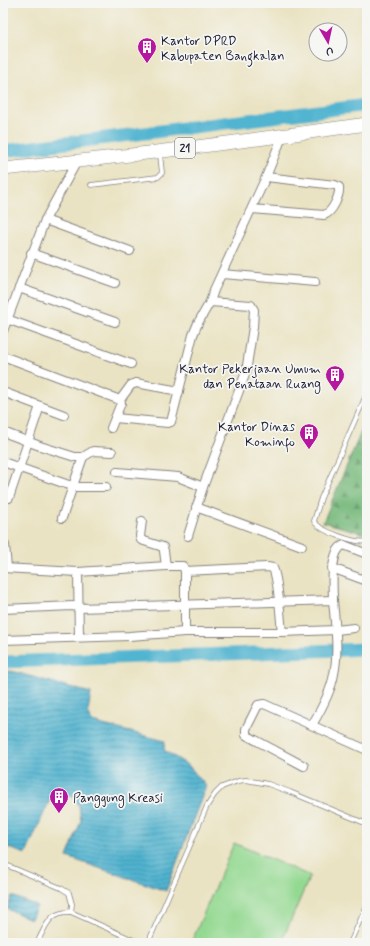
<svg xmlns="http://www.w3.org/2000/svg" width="370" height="946" font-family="Mynerve,sans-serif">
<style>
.forest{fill:url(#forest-firs);stroke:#4c6e5c}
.park{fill:#94d992;stroke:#5b7e66}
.water{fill:url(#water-rules);stroke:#3a6b86}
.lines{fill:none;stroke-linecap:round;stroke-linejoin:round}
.river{stroke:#51b4d0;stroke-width:13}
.service-casing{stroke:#86827f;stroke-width:5.5}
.minor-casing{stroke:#86827f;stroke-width:10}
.trunk-casing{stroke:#86827f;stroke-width:14}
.service{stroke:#fff;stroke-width:4}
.minor{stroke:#fff;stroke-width:8}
.trunk{stroke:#fff;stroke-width:13}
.labels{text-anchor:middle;stroke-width:3.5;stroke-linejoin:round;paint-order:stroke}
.shield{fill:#f6f6f2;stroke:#626272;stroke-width:1}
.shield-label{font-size:12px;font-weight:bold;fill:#22223b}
.poi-label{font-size:13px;fill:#22223b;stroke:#f6f6f2;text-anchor:start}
</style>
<defs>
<pattern id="forest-firs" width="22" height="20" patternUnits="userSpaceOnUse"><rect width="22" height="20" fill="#77b97c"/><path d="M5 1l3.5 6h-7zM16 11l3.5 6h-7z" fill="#619667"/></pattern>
<pattern id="water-rules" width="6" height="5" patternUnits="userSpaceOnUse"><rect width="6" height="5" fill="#51b4d0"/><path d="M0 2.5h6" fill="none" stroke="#4392aa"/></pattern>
</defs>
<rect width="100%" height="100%" fill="#f6f6f2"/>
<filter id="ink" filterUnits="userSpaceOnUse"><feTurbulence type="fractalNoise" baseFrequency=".025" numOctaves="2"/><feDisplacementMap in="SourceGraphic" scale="8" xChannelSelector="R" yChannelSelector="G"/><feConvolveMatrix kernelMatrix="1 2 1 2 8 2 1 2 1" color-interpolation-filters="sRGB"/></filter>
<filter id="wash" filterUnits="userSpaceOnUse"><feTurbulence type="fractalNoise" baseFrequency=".012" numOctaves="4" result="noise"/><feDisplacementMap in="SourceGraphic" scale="16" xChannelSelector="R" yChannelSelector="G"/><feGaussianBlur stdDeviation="0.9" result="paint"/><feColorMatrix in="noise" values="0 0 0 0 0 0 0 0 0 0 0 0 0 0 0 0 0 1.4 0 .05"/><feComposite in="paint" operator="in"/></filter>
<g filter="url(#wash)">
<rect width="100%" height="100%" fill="#eae3c3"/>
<polygon class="forest" points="367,418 367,532 366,534 323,522"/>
<polygon class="park" points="234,843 310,876 281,943 191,943"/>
<g class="water">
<polygon points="11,671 91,693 88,712 92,722 165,741 164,750 189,766 206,786 166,891 67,857 81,821 79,806 72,796 51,797 26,854 8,848 8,842 3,840 3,672"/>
<polygon points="12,896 37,906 31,919 7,909"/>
</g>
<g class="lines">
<g class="river">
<polyline points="3,151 367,105"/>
<polyline points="3,662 367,649"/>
</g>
</g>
</g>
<g filter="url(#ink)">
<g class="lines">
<defs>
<g id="service">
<polyline points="91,185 158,177 162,173 160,154"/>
<path d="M367,393L321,498L314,521C319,531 357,544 367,541"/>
<polyline points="6,865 61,888 69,893 72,904 71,912"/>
<path d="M39,939C47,923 51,911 71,912L140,943"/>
<polyline points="148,943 207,806 215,794 222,787 238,781 246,780 268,784 290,792 367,824"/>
<polyline points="350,943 367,905"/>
</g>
<g id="minor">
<path d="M252,209L324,215C333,212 340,195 339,187L335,185L266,177"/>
<polyline points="45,220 130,251"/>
<polyline points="31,253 115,283"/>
<polyline points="222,274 315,282"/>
<polyline points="19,288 115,322"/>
<polyline points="4,318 131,364"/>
<polyline points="3,331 45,220 77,161"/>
<polyline points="3,356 120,400 121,403 111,428"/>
<polyline points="3,392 64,415"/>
<polyline points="120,400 131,385 136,383 179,391"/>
<polyline points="115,418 168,423 171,422 193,335 198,323 210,302"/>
<polyline points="3,432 40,446 75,457 83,457 93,451 112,452"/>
<polyline points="3,462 66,484 76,487 106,487"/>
<polyline points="117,472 178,477 203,487"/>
<polyline points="9,498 40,406"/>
<polyline points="196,507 302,546"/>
<polyline points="62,518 83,457"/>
<polyline points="142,521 140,536 141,540 163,547 164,551 166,566"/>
<polyline points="188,536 203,487 246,372 253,327 254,310 251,305 210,302 214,290 266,177 282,137"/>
<polyline points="3,542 5,545 7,568"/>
<polyline points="3,568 78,572 166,566 183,566 185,571 185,632"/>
<polyline points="332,568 367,581"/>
<path d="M185,571L267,567L273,568C279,581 280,617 282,632"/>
<polyline points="78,572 79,637"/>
<path d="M333,600C333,587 329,550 344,545L367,554"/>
<path d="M3,609L73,606L79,608L333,600C335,624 339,650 334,674C331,692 321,710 312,725"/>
<polyline points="3,640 129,636 185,632 282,632 336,630 354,628"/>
<polyline points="304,766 246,735 246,729 258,705 264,704 367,750"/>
</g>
<path id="trunk" d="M3,169C125,157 246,141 367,124"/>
</defs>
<use href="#service" class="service-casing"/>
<use href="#minor" class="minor-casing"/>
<use href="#trunk" class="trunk-casing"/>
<use href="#service" class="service"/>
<use href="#minor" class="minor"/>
<use href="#trunk" class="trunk"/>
</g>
</g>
<defs>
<symbol id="building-pin" viewBox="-11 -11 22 30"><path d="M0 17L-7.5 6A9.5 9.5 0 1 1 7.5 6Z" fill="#b5179e" stroke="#f6f6f2"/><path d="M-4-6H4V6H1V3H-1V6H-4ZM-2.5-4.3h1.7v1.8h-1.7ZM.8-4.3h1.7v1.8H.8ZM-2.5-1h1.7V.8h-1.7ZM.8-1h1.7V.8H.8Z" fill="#fff"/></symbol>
</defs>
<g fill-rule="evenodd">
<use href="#building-pin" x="136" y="36" width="22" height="30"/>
<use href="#building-pin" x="324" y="364" width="22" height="30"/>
<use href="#building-pin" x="298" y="422" width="22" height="30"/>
<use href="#building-pin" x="48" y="786" width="22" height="30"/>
</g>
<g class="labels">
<rect class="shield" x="175" y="138" width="20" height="20" rx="3"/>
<g class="shield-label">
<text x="185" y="152">21</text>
</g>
<g class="poi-label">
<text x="161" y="45">Kantor DPRD<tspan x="161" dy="15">Kabupaten Bangkalan</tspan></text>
<text x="321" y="373" text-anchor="end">Kantor Pekerjaan Umum<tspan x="321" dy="15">dan Penataan Ruang</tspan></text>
<text x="295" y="431" text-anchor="end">Kantor Dinas<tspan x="295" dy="15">Kominfo</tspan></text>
<text x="73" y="802">Panggung Kreasi</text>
</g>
</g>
<rect width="370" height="946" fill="none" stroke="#f6f6f2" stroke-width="16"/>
<g transform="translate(328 42) rotate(171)"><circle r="19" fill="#f6f6f2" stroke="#a1a1a9"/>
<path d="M0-3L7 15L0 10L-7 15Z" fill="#b5179e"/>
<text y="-6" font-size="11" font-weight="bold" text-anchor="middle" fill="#22223b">U</text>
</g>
</svg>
